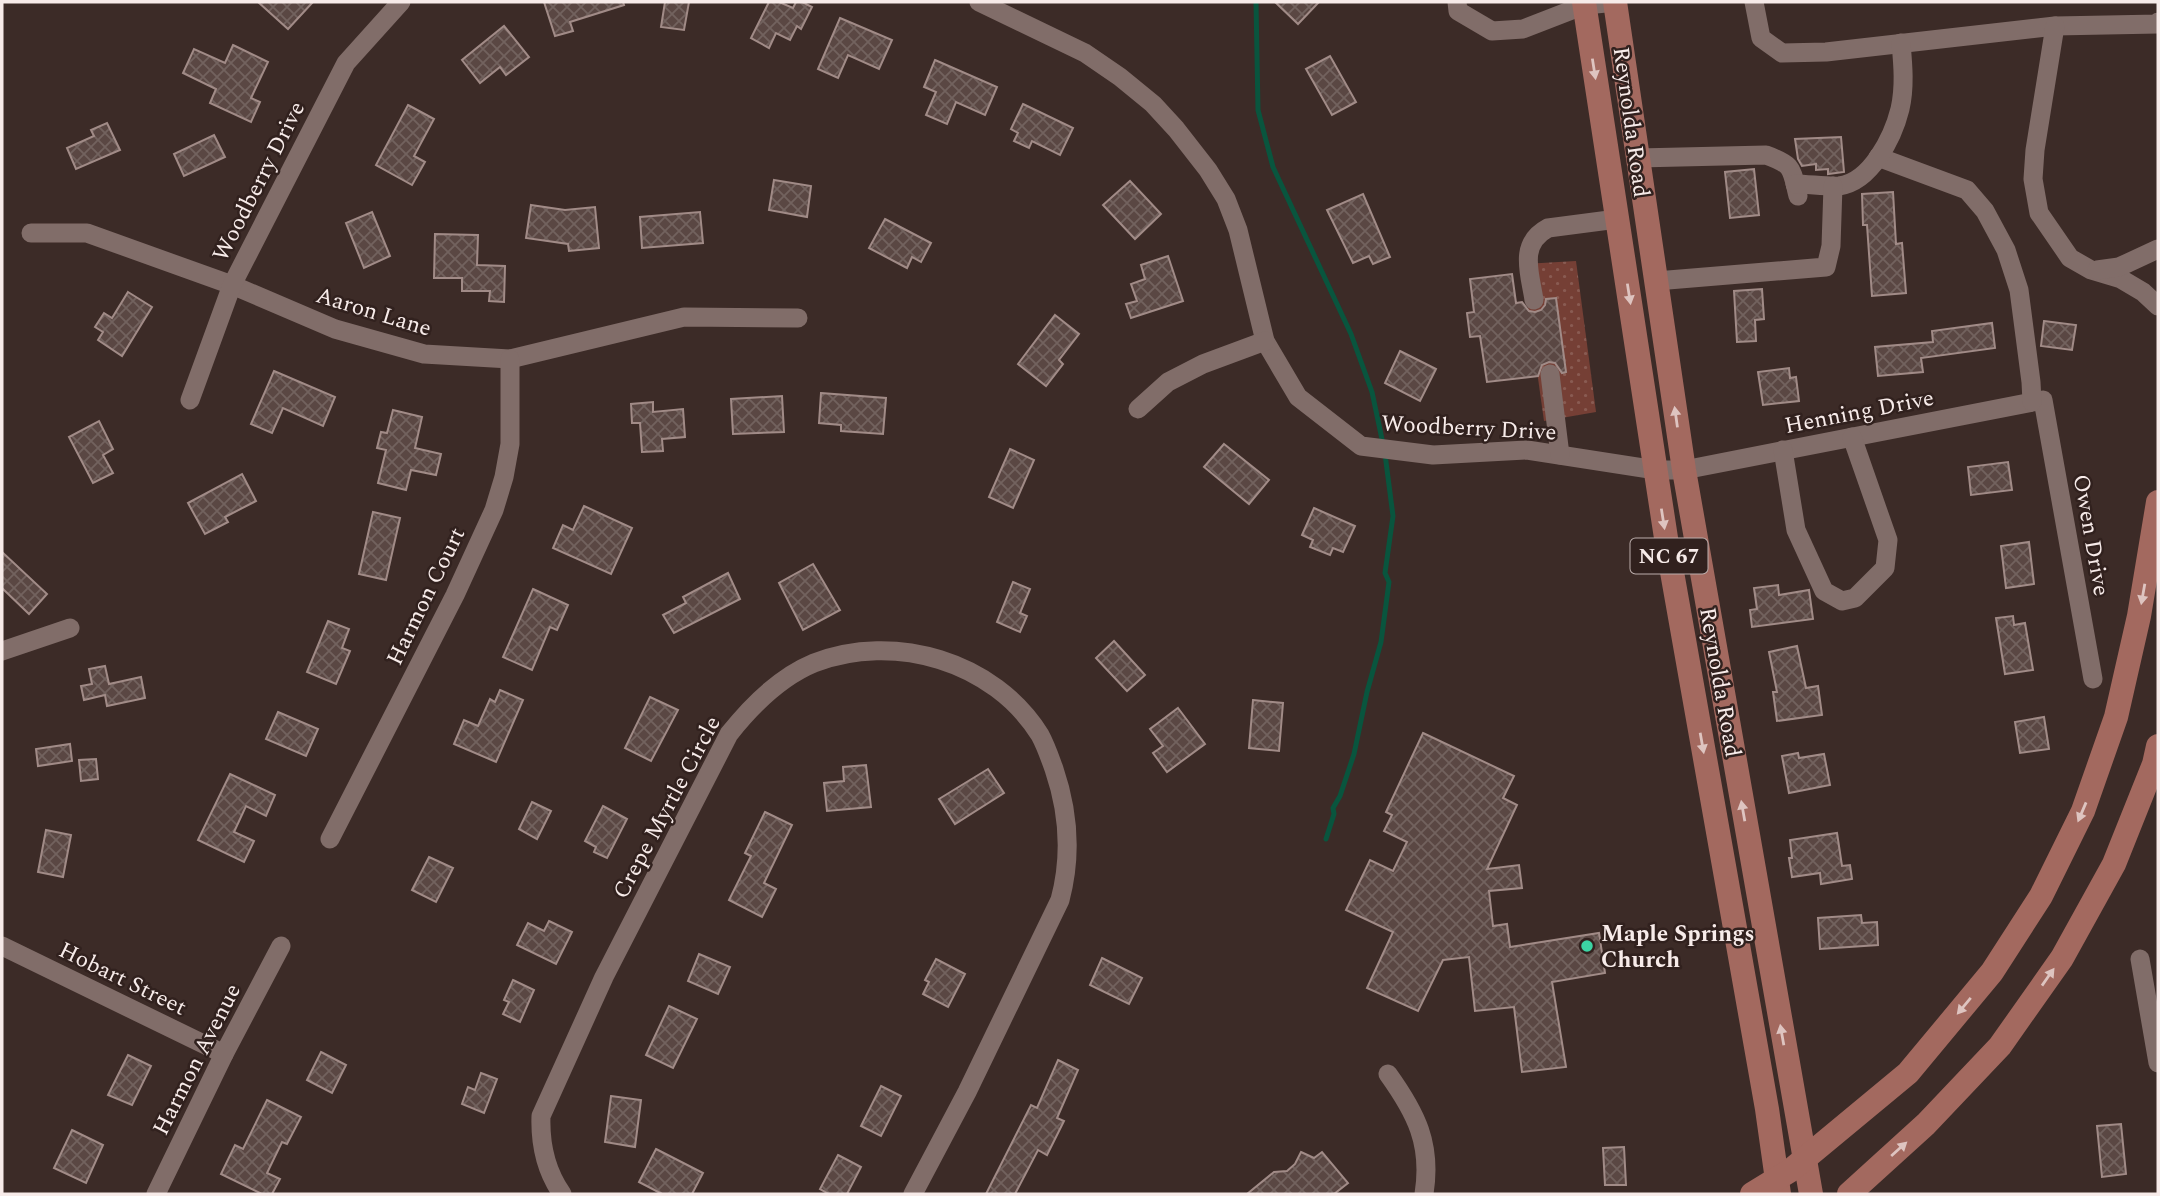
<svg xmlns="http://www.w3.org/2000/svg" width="2160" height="1196" font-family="Spectral,serif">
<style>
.garden{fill:url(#garden-dots)}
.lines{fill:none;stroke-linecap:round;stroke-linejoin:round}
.stream{stroke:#09553e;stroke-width:5}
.building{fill:url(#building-cross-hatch);stroke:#a18b87;stroke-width:2}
.minor{stroke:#816d69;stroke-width:19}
.major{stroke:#a3695f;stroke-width:24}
.oneway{fill:#dec4c0}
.poi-dot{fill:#3cd4a4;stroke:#31211e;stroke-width:2.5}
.labels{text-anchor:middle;stroke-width:5;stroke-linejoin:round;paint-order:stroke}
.shield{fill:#31211e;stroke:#bcaeac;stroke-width:2}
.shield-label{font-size:21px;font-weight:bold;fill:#f7ebe9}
.street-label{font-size:23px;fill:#f7ebe9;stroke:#31211e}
.poi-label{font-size:23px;font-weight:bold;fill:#f7ebe9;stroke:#31211e;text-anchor:start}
</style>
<defs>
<pattern id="garden-dots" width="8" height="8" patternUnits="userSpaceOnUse" patternTransform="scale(1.75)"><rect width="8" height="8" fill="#753f35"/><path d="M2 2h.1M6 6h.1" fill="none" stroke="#895b52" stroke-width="1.8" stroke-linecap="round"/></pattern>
<pattern id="building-cross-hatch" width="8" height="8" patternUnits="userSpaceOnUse" patternTransform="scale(1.75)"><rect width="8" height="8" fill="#5a4743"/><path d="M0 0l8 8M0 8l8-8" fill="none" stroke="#72625e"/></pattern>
</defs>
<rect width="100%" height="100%" fill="#3c2b27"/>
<polygon class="garden" points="1576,261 1596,412 1544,421 1522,264"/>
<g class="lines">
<g class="stream">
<polyline points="1256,2 1258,110 1273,167 1351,334 1372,392 1383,444"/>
<polyline points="1326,839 1334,814 1333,808 1340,796 1354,754 1367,692 1381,642 1389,582 1385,573 1393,516 1385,454"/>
</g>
</g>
<g class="building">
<polygon points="258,2 313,2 288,29"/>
<polygon points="544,2 623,2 624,5 570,22 573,31 555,36"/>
<polygon points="665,2 689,2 684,30 661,27"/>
<polygon points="769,2 779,2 793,8 796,2 802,2 812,7 801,29 797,26 790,40 776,33 769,48 751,38"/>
<polygon points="1275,2 1319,2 1298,24"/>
<polygon points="840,18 892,40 879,69 848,55 838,78 818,69"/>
<polygon points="504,26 529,57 506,75 500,67 480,83 462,60"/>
<polygon points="233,45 268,62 251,98 260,102 251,122 210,103 216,89 183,73 194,49 225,63"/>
<polygon points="1330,56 1356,102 1332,115 1306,69"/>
<polygon points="935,60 997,87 985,115 956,102 947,124 926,115 936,92 924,87"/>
<polygon points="1023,104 1073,128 1060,155 1032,141 1029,148 1014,141 1018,133 1011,129"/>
<polygon points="408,105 434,119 414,156 425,162 412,185 376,165"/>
<polygon points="107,123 120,150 76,169 67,148 94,136 91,130"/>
<polygon points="214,135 225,157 184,176 174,154"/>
<polygon points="1841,137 1844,172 1828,174 1828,169 1816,170 1816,164 1802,166 1798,159 1795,139"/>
<polygon points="1754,169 1759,215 1730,218 1725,172"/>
<polygon points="774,180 811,186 807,217 769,210"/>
<polygon points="1130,181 1161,214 1135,239 1103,205"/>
<polygon points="1893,192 1896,244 1902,243 1906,293 1872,296 1867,225 1863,225 1862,194"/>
<polygon points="1363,194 1390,257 1373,264 1369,256 1353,263 1327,210"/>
<polygon points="531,205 565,210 595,207 599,248 569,251 568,244 526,238"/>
<polygon points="372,212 390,256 364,268 346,223"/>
<polygon points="700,212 703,243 642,248 640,217"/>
<polygon points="885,219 931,243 921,262 912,257 907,268 869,248"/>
<polygon points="435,234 478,235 477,265 505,266 504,302 489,301 490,291 462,291 462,278 434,278"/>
<polygon points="1168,256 1183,301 1131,318 1126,304 1137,301 1131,284 1145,279 1141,265"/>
<polygon points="1512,274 1516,303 1522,302 1529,311 1535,312 1541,310 1545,305 1546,299 1556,298 1566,372 1562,373 1555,363 1549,362 1542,365 1538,376 1487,382 1480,336 1470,337 1467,313 1474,312 1470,279"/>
<polygon points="1762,289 1764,319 1755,320 1756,341 1737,342 1734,291"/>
<polygon points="128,292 152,307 122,356 98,340 103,332 95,327 104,313 112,318"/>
<polygon points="1055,315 1079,334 1059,360 1063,364 1046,386 1018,364"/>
<polygon points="2044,321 2076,325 2072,350 2041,346"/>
<polygon points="1992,323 1995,348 1921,358 1923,372 1878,376 1875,347 1933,342 1932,331"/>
<polygon points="1400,351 1436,369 1420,401 1385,383"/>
<polygon points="1789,368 1790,378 1796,377 1799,401 1763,405 1758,372"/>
<polygon points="274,371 335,397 323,426 283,408 272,433 251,424"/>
<polygon points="821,393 886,398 883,434 841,431 841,425 819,423"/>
<polygon points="782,396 784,432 733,434 731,399"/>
<polygon points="653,402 653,412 683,409 685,437 662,439 663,451 642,452 640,423 632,423 631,404"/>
<polygon points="393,410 422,417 415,448 441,454 436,475 411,470 406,490 378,483 386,450 377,448 381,432 387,433"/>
<polygon points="99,421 113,449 103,455 113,473 93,483 69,437"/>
<polygon points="1224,444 1269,480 1249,504 1204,467"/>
<polygon points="1010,449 1034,460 1013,508 989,497"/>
<polygon points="2008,462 2012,490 1971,495 1968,467"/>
<polygon points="242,474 256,501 225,517 228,522 205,534 188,503"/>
<polygon points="584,506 632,528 611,574 553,548 563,525 573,530"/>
<polygon points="1314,508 1355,526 1343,552 1333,548 1330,555 1310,547 1313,540 1302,535"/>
<polygon points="373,512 400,518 386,580 359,574"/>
<polygon points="2029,542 2034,584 2006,588 2001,546"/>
<polygon points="2,552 47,594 29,614 2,588"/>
<polygon points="813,564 840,610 803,630 779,583"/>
<polygon points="728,573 740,599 674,633 663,615 686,603 683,597"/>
<polygon points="1013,582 1030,589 1020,613 1027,616 1020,632 997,622"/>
<polygon points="1778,585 1779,595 1809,590 1813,619 1752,627 1750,610 1757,609 1754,588"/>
<polygon points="533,589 568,605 557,630 550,627 532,670 503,657"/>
<polygon points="2013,616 2014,625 2025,623 2033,670 2005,674 1996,618"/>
<polygon points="328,621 349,629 342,648 350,651 336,684 307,672"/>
<polygon points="1114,641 1145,675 1127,691 1096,658"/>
<polygon points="1797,646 1806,688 1818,686 1822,715 1777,721 1773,692 1777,692 1769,652"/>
<polygon points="105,666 109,684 141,677 145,698 107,706 105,695 84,700 81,686 92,684 89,669"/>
<polygon points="500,690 523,700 496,762 454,744 464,720 478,726 490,699 495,702"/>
<polygon points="650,697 678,710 651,761 625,748"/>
<polygon points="1253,700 1283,703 1279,751 1249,748"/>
<polygon points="1178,708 1205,744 1167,772 1153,753 1163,746 1150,729"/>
<polygon points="278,712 318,729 306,756 266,739"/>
<polygon points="2044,717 2049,749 2020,753 2015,722"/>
<polygon points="1423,733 1514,776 1503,798 1517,805 1487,869 1519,865 1522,888 1489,891 1493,926 1507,924 1510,947 1599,933 1605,973 1552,982 1566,1067 1522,1072 1514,1007 1475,1011 1469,957 1443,960 1418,1011 1367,988 1393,932 1346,910 1370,860 1393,871 1407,842 1384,831 1392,815 1386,812"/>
<polygon points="70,744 72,761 38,766 36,749"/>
<polygon points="1798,753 1799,758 1824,754 1830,785 1789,793 1782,756"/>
<polygon points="96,759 98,779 81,781 79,760"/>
<polygon points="866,765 871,807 827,811 824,783 844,781 843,767"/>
<polygon points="988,769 1004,793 955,824 939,799"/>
<polygon points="230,774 275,795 266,816 246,806 234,832 254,841 244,862 198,840"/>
<polygon points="532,802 551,811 537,839 519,829"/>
<polygon points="603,806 627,819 607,858 594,852 596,847 585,841"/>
<polygon points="765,812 792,825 764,883 776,889 762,917 729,900 751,856 745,853"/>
<polygon points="46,830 71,835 63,877 38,872"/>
<polygon points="1837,833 1842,866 1850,865 1852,879 1821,884 1820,873 1792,877 1789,858 1792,858 1790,840"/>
<polygon points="429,857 453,868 436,902 412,890"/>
<polygon points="1861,915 1862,923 1877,922 1878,945 1820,949 1818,918"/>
<polygon points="549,921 572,932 556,964 517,945 528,923 544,931"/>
<polygon points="699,954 730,967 718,994 688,981"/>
<polygon points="1102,958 1142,978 1129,1004 1090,985"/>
<polygon points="936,959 965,974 948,1007 923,994 929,982 925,980"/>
<polygon points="513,980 534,990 520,1022 503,1014 509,1002 504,1000"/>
<polygon points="669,1006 697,1019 673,1068 646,1055"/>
<polygon points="321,1052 346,1065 332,1093 307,1080"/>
<polygon points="128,1055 151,1066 132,1105 108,1095"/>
<polygon points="1058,1060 1078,1070 1057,1118 1064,1121 1047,1155 1038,1150 1015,1194 986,1194 1031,1105 1037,1108"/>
<polygon points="481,1073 497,1079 484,1113 462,1104 468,1087 475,1090"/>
<polygon points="881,1086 901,1096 881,1136 861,1126"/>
<polygon points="611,1096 641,1100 635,1147 605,1142"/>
<polygon points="267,1100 301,1117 287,1144 282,1142 267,1173 280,1179 272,1194 262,1194 221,1174 235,1145 243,1149"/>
<polygon points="2121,1124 2126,1174 2102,1177 2097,1126"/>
<polygon points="72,1130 103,1145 86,1183 54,1168"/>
<polygon points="1624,1147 1626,1185 1605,1185 1603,1148"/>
<polygon points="656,1149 703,1173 692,1194 662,1194 639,1182"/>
<polygon points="1301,1152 1314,1158 1322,1152 1348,1183 1334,1194 1247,1194 1274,1172 1287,1171 1295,1164"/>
<polygon points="838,1155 861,1167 847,1194 829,1194 820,1189"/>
</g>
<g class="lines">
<g class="minor">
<polyline points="979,2 1085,53 1120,77 1153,104 1176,129 1208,170 1226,199 1238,230 1265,341 1298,397 1361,446 1433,455 1527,450 1656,470 1684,470 2043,400 2093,679"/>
<polyline points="1457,2 1458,11 1492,31 1523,29 1585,5 1617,2"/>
<polyline points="1754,2 1761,38 1782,53 1826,52 2055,26 2158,24 2158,22"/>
<polyline points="2055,26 2035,150 2033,179 2039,213 2070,258 2091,270 2121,279 2143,292 2158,306"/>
<polyline points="1878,157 1967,190 1985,211 2006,250 2019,290 2031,382 2032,402"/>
<path d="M1638,158L1766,155C1794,165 1791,168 1798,196"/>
<path d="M1795,184C1808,184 1828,187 1839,186C1871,182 1893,137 1900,109C1905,87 1903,65 1901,43"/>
<polyline points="31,233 87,233 232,285 335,329 424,354 510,359 684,317 798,318"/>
<polyline points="2097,270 2119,267 2158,249"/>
<polyline points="1656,281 1826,267 1831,246 1833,186"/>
<path d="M1534,300C1530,273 1518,244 1548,228L1617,219"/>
<polyline points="1550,374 1560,455"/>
<polyline points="190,400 232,285 346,63 401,2"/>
<polyline points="1138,409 1168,382 1203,364 1265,341"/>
<polyline points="1783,450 1796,530 1824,591 1842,601 1855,598 1885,568 1888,540 1852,437"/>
<polyline points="2,651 70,628"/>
<polyline points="330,839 455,595 494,510 504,477 510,444 510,359"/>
<polyline points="2,946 224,1054"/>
<polyline points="2140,959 2158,1063"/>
<path d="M1388,1074C1416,1113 1432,1144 1424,1194"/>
<polyline points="156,1194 224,1054 281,946"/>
<path d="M562,1194C546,1171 540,1144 541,1116L604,977L729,734C752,705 780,677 814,663C894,632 994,661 1040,735C1046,746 1050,758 1054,769C1069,813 1072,855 1060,900L967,1092L913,1194"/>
</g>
<g class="major">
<polyline points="1584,2 1666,538 1767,1109 1779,1194"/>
<polyline points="1615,2 1684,470 1811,1194"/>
<polyline points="1752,1194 1791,1170 1908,1073 1992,972 2041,896 2083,811 2116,717 2139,616 2158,502"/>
<polyline points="1849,1194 1926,1124 2000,1046 2062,958 2114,864 2154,764 2158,746"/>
</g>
</g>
<defs><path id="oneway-solid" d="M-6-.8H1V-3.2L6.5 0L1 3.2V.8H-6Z" transform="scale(1.75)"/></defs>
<g class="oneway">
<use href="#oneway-solid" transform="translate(1594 69) rotate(81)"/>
<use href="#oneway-solid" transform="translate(1629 294) rotate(81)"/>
<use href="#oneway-solid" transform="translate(1676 417) rotate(-98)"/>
<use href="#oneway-solid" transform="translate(1663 519) rotate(81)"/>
<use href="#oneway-solid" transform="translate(2143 594) rotate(100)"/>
<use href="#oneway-solid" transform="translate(1702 743) rotate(80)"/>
<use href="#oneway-solid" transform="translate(1743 811) rotate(-100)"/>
<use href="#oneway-solid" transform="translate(2082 812) rotate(113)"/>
<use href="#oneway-solid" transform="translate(2048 977) rotate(-55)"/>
<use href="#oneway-solid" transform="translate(1964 1006) rotate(130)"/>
<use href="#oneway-solid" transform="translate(1782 1035) rotate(-100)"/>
<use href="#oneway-solid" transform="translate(1899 1149) rotate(-42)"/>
</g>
<circle class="poi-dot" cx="1587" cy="946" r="7"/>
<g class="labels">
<rect class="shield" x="1630.5" y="538.5" width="77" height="35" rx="5"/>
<g class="shield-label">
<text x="1669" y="563">NC 67</text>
</g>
<g class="street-label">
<text transform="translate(1632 122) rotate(82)" y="8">Reynolda Road</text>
<text transform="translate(258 181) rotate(-63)" y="8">Woodberry Drive</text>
<text transform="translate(374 311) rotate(17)" y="8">Aaron Lane</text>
<text transform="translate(1859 411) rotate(-11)" y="8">Henning Drive</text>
<text transform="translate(1469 427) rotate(3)" y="8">Woodberry Drive</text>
<text transform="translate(2092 535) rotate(80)" y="8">Owen Drive</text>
<text transform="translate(425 596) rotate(-64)" y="8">Harmon Court</text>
<text transform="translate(1721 682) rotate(80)" y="8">Reynolda Road</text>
<text transform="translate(666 807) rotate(-62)" y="8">Crepe Myrtle Circle</text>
<text transform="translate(123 978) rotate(26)" y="8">Hobart Street</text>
<text transform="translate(196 1059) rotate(-63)" y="8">Harmon Avenue</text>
</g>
<g class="poi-label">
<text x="1601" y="941">Maple Springs<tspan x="1601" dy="26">Church</tspan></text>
</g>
</g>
<rect width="2160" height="1196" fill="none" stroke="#f7ebe9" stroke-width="7"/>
</svg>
